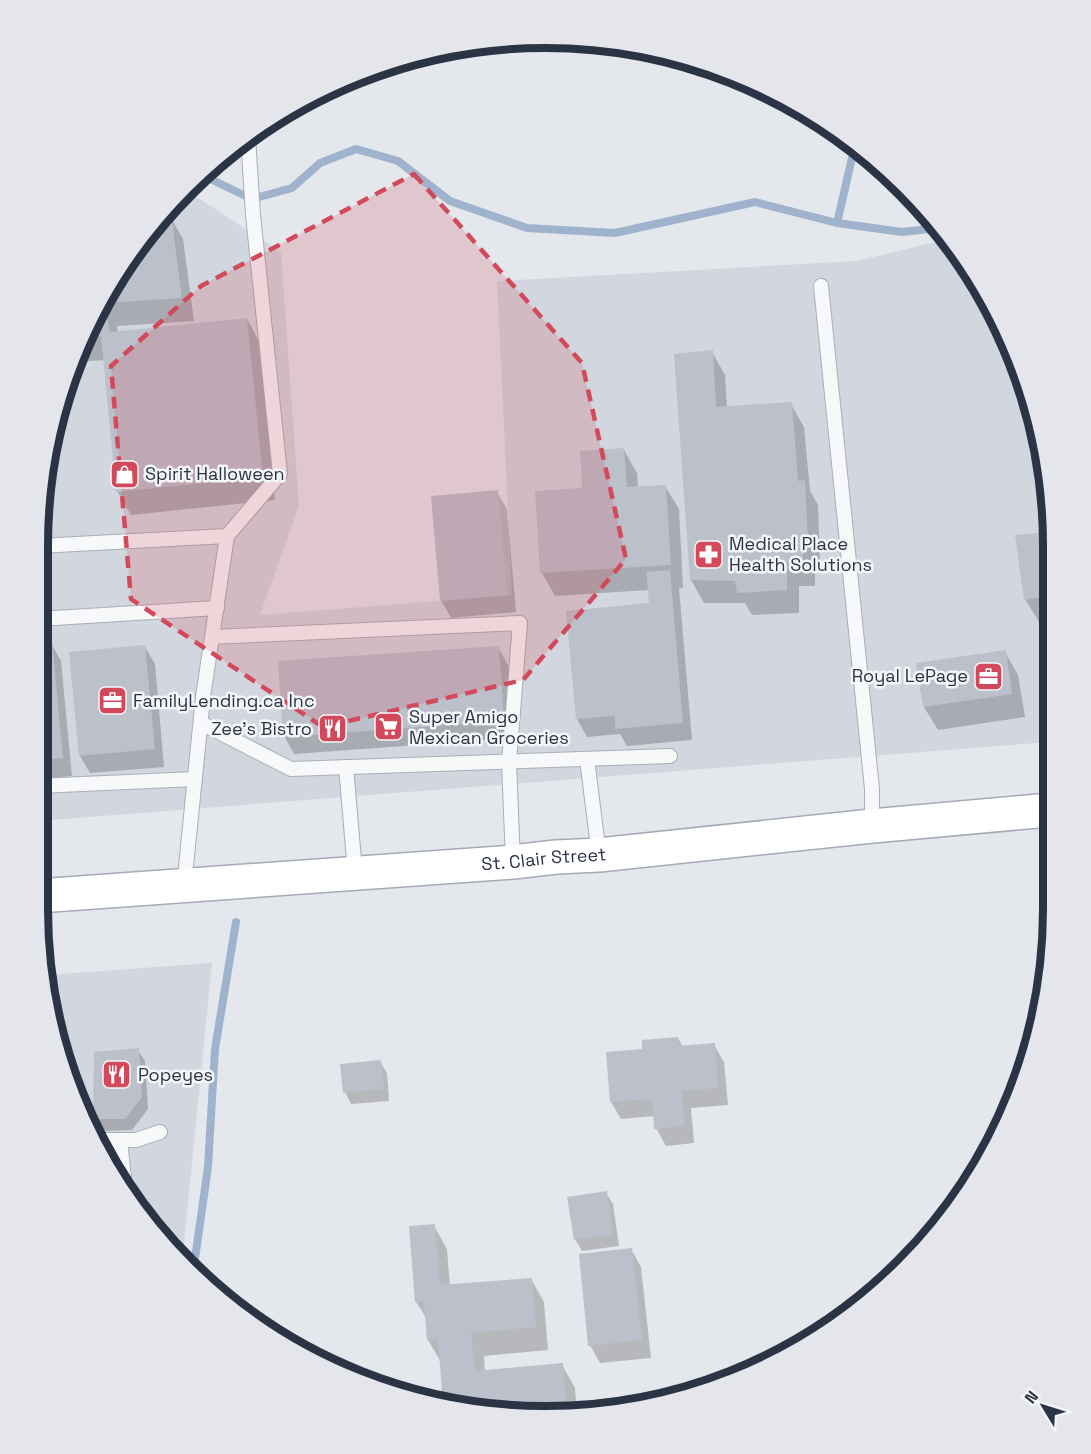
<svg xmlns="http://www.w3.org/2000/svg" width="1091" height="1454" font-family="'Space Grotesk',sans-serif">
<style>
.built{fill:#d2d6de}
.shadow{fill:#0003}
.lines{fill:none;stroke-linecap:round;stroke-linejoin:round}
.stream{stroke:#9fb4cc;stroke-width:8}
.building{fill:#bbc0ca}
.lane-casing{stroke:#a9aeb7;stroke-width:16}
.primary-casing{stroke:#a3abb8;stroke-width:36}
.lane{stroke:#f7f8fa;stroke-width:14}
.primary{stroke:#fff;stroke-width:33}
.marked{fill:#d1495b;fill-opacity:0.2;stroke:#d1495b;stroke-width:4.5;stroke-dasharray:12 8;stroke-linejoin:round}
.labels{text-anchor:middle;stroke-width:5;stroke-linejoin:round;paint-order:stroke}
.poi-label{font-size:18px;fill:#2b3445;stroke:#f4f6f9;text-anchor:start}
.street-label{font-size:18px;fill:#2b3445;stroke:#f4f6f9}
.rim{fill:none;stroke:#2b3445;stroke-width:8}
</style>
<rect width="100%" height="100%" fill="#e4e7ec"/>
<g class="built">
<polygon points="189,192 281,252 299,506 260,615 512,595 497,281 857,261 948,239 968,263 1015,351 1049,480 1049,742 38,821 39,513 55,414 90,321 142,237"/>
<polygon points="212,963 182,1263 106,1163 55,1040 46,975"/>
</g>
<g class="shadow">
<polygon points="164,216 170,216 183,239 194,321 117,326 118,332 247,319 260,343 275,500 131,515 117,491 105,360 74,362 90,321 142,237"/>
<polygon points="712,352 725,375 727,408 791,404 804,427 810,491 818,505 820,563 815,563 815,586 799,586 799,613 752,615 745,603 704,603 691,580"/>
<polygon points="624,450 637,473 638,488 665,486 679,509 683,588 679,588 692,740 627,746 620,734 587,737 577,719 568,612 650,605 649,590 555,596 542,573 583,490"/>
<polygon points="497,492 507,509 516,612 451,618 441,600"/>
<polygon points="1049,534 1049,621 1039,622 1025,599 1017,536"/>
<polygon points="51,643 61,661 72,776 38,779 38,644"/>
<polygon points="145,647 155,664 164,767 90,773 80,756"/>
<polygon points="498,647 508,665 513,738 294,754 284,736"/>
<polygon points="1005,652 1018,675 1025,717 938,730 924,707"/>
<polygon points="678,1038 683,1047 714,1045 724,1062 728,1105 691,1108 694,1143 666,1146 656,1128 655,1116 621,1119 611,1102 644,1050"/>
<polygon points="138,1050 145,1061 148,1109 132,1130 102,1131 95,1119"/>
<polygon points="380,1062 387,1073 389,1101 351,1104 345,1092"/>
<polygon points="606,1193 613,1204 619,1246 582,1251 575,1239"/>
<polygon points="434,1226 447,1249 450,1286 531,1279 544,1302 548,1350 484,1356 485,1372 562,1365 575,1388 577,1415 445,1406 441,1362 428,1340 427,1319 416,1302"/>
<polygon points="631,1249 641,1267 651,1358 600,1363 590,1345"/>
</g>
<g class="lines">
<g class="stream">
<polyline points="206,177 252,199 292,188 320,163 356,149 398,161 450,201 527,228 615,233 755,202 837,223 902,232 939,228"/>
<polyline points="837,223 855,145"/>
<polyline points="193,1273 208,1167 215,1049 236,922"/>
</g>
</g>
<g class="building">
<polygon points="166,214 171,214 182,298 104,303 110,332 247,318 263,477 116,492 101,336 84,338 90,321 142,237"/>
<polygon points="713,350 716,407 792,402 798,481 805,480 808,541 803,541 803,564 787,563 787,590 737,593 735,581 690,580 674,354"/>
<polygon points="624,448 627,487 666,485 671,565 540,573 535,491 582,488 580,451"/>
<polygon points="498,490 507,595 440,601 431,496"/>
<polygon points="1049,532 1049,596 1024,600 1015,535"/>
<polygon points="670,570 683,723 615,729 615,716 576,719 566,611 649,603 646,572"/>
<polygon points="52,641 63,758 38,761 38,643"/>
<polygon points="145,645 155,749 79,756 69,652"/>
<polygon points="499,646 504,721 283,737 278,661"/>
<polygon points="1006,650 1012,694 923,707 916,663"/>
<polygon points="678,1037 679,1046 715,1043 718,1088 682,1091 684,1126 654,1129 652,1099 610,1102 606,1052 642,1049 642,1040"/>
<polygon points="139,1048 142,1097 125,1119 93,1119 94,1052"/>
<polygon points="381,1060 384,1089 343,1093 340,1064"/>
<polygon points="607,1191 613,1234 574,1240 567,1197"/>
<polygon points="435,1224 440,1285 532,1278 536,1327 471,1333 475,1371 563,1363 567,1415 443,1406 438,1339 427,1340 424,1301 415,1302 409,1226"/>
<polygon points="632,1248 642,1340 588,1346 579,1254"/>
</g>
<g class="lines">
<defs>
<g id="lane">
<polyline points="821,286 872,789 872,826"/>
<polyline points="38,546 227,536"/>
<polyline points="38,619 217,608"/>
<polyline points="212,637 520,623 509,762 513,862"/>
<polyline points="201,723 291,769 670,756"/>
<polyline points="587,759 599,855"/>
<polyline points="346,767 355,872"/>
<polyline points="38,786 195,779"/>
<polyline points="184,886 203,697 227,536 280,474 253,215 248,137"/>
<polyline points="96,1140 136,1140 160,1132"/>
<polyline points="120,1140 125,1188"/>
</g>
<g id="primary">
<path id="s1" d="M38,896L513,862L556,857L599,855L872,826L1049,810"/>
</g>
</defs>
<use href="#lane" class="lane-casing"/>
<use href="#primary" class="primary-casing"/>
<use href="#lane" class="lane"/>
<use href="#primary" class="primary"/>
</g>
<path class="marked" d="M414,174L582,363L626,559L523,680L323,727L131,599L111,366L201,286Z"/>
<defs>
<symbol id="shop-square" viewBox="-11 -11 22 22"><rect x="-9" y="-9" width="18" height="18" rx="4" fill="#d1495b" stroke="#f4f6f9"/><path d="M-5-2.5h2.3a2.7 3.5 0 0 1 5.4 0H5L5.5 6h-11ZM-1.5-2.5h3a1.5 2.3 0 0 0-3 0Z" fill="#fff"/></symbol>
<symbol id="pharmacy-square" viewBox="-11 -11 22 22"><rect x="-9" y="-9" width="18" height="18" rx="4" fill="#d1495b" stroke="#f4f6f9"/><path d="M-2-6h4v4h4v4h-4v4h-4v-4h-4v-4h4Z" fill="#fff"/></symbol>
<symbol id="office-square" viewBox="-11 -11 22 22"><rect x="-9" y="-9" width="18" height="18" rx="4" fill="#d1495b" stroke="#f4f6f9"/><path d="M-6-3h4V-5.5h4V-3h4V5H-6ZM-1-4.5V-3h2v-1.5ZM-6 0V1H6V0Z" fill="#fff"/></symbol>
<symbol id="supermarket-square" viewBox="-11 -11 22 22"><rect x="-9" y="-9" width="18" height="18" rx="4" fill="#d1495b" stroke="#f4f6f9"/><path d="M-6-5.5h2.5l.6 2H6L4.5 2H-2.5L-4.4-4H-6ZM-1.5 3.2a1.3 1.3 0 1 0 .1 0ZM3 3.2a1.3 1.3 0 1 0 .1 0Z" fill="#fff"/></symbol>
<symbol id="restaurant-square" viewBox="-11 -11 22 22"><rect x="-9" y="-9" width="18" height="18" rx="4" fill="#d1495b" stroke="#f4f6f9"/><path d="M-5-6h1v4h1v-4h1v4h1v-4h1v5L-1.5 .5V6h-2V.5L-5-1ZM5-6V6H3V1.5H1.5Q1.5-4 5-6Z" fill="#fff"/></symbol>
</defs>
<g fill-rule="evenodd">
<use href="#shop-square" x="108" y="458" width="33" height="33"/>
<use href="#pharmacy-square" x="692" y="538" width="33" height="33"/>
<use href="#office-square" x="972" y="660" width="33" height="33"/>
<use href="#office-square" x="96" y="684" width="33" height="33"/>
<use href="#supermarket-square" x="372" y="710" width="33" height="33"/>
<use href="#restaurant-square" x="316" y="712" width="33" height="33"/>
<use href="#restaurant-square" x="100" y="1058" width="33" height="33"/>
</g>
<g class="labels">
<g class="poi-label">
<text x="145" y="480">Spirit Halloween</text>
<text x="729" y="550">Medical Place<tspan x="729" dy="21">Health Solutions</tspan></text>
<text x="968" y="682" text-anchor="end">Royal LePage</text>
<text x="133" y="707">FamilyLending.ca Inc</text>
<text x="409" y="723">Super Amigo<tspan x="409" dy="21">Mexican Groceries</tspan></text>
<text x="312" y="735" text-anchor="end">Zee's Bistro</text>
<text x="138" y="1081">Popeyes</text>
</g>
<g class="street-label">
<text dy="6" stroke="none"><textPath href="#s1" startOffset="507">St. Clair Street</textPath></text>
</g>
</g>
<path d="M0 0H1091V1454H0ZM545 48H546A497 497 0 0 1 1043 545V909A497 497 0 0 1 546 1406H545A497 497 0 0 1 48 909V545A497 497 0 0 1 545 48Z" fill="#e4e6eb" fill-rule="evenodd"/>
<path class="rim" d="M545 48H546A497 497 0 0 1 1043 545V909A497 497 0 0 1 546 1406H545A497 497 0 0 1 48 909V545A497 497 0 0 1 545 48Z"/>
<g transform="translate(1043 1406) rotate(308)" stroke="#f4f6f9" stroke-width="4.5" paint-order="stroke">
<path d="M0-4.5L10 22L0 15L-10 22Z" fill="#2b3445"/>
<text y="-9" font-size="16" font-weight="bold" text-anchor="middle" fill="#2b3445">N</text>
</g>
</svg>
